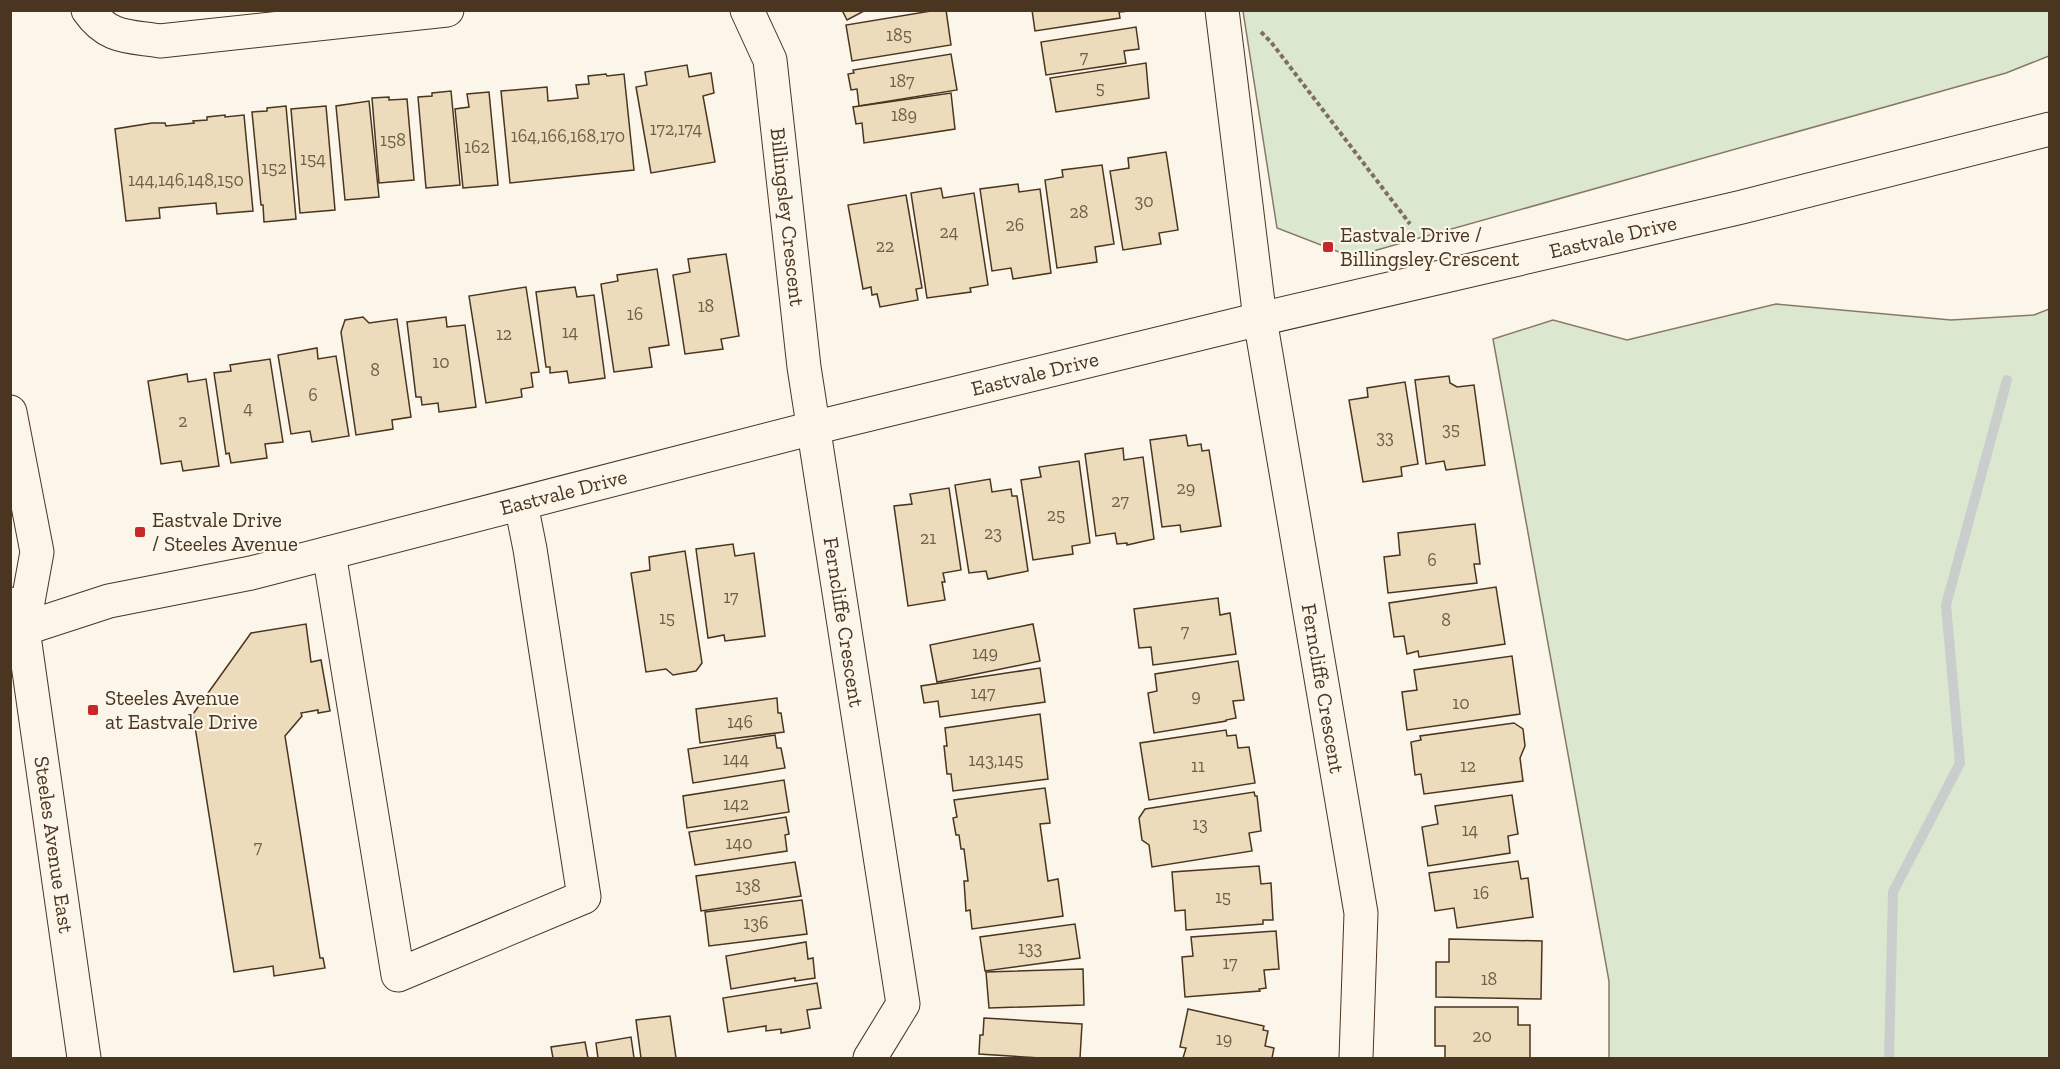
<svg xmlns="http://www.w3.org/2000/svg" width="2060" height="1069" font-family="'Zilla Slab',serif">
<style>
.green{fill:#dce7d0;stroke:#887966;stroke-width:1.5}
.lines{fill:none;stroke-linecap:round;stroke-linejoin:round}
.stream{stroke:#c9cecd;stroke-width:10}
.building{fill:#ecdcbc;stroke:#4a3520;stroke-width:1.5}
.minor-casing{stroke:#4a3520;stroke-width:35}
.major-casing{stroke:#4a3520;stroke-width:35}
.path{stroke:#7f6f5c;stroke-width:4;stroke-dasharray:4.5 3;stroke-linecap:butt}
.minor{stroke:#fbf6e9;stroke-width:33}
.major{stroke:#fbf6e9;stroke-width:33}
.poi-dot{fill:#c62828;stroke:#fbf6e9;stroke-width:2}
.labels{text-anchor:middle;stroke-width:4.5;stroke-linejoin:round;paint-order:stroke}
.number-label{font-size:18px;fill:#725f47}
.street-label{font-size:21px;fill:#4a3520;stroke:#fbf6e9}
.poi-label{font-size:21px;fill:#4a3520;stroke:#fbf6e9;text-anchor:start}
</style>
<rect width="100%" height="100%" fill="#fbf6e9"/>
<g class="green">
<polygon points="1243,11 2049,11 2049,56 2006,73 1352,257 1277,228"/>
<polygon points="1776,304 1951,320 2034,315 2049,309 2049,1058 1609,1058 1609,981 1493,339 1553,320 1627,340"/>
</g>
<g class="lines">
<polyline class="stream" points="1889,1058 1893,892 1960,763 1946,605 2007,380"/>
</g>
<g class="building">
<polygon points="842,10 864,10 864,11 847,20"/>
<polygon points="937,10 946,10 951,45 852,61 846,25"/>
<polygon points="1032,10 1129,10 1129,11 1119,12 1120,18 1035,31"/>
<polygon points="1136,27 1139,49 1124,51 1126,63 1046,75 1041,42"/>
<polygon points="951,54 957,90 859,106 857,89 851,90 848,74 854,73 853,70"/>
<polygon points="1146,63 1149,98 1056,112 1050,78"/>
<polygon points="687,65 689,77 711,73 714,93 703,96 715,162 651,173 636,87 647,85 645,72"/>
<polygon points="606,74 607,76 624,74 634,170 510,183 501,91 547,87 548,101 578,98 576,85 589,84 588,76"/>
<polygon points="451,91 460,185 426,188 418,97 432,96 432,93"/>
<polygon points="489,92 498,185 463,188 455,109 469,107 467,94"/>
<polygon points="951,93 955,129 864,143 862,123 856,124 853,107"/>
<polygon points="389,97 389,100 407,99 414,180 379,183 372,98"/>
<polygon points="369,101 379,197 345,200 336,106"/>
<polygon points="286,106 296,219 264,222 263,205 261,205 252,112 267,111 267,108"/>
<polygon points="326,106 335,210 300,213 291,109"/>
<polygon points="225,115 225,117 244,115 253,211 217,214 216,203 159,208 160,218 126,221 115,129 152,123 165,123 166,126 194,123 193,121 207,120 207,117"/>
<polygon points="1166,152 1178,230 1159,233 1161,244 1123,250 1110,171 1129,168 1128,158"/>
<polygon points="1102,165 1114,244 1095,247 1097,262 1057,268 1045,180 1063,177 1062,170"/>
<polygon points="1018,184 1019,192 1040,189 1051,273 1013,279 1011,268 992,271 980,189"/>
<polygon points="941,188 943,198 974,193 988,285 970,288 971,292 927,298 911,193"/>
<polygon points="906,195 922,288 916,289 918,300 880,307 877,294 872,295 871,287 863,289 848,205"/>
<polygon points="726,254 739,336 721,339 723,349 685,354 673,275 690,272 688,259"/>
<polygon points="657,269 669,345 649,348 652,367 614,372 601,284 618,281 617,275"/>
<polygon points="526,287 539,372 531,373 533,387 521,389 522,397 486,403 469,296"/>
<polygon points="575,287 577,297 594,295 605,378 569,383 567,371 550,373 550,367 546,367 536,292"/>
<polygon points="363,317 369,323 397,319 411,417 392,420 393,429 356,435 341,332 345,320"/>
<polygon points="446,317 447,327 465,325 476,407 439,412 438,403 422,405 421,397 416,397 407,322"/>
<polygon points="317,348 318,359 336,356 349,436 312,442 310,431 291,434 278,355"/>
<polygon points="270,359 283,442 265,444 267,458 231,463 229,453 226,454 214,373 231,371 230,365"/>
<polygon points="187,374 188,382 206,379 219,466 183,471 181,461 161,464 148,381"/>
<polygon points="1449,376 1450,383 1457,387 1474,385 1485,465 1446,470 1444,461 1426,464 1415,380"/>
<polygon points="1405,382 1418,464 1401,467 1402,476 1363,482 1349,400 1368,397 1367,388"/>
<polygon points="1186,435 1188,446 1201,444 1202,451 1209,450 1221,526 1181,532 1180,525 1162,527 1150,440"/>
<polygon points="1123,448 1124,460 1143,457 1154,539 1127,545 1127,543 1117,544 1115,533 1096,536 1085,454"/>
<polygon points="1079,461 1090,543 1072,546 1073,554 1033,560 1021,480 1041,477 1039,467"/>
<polygon points="990,479 992,492 1011,489 1012,496 1017,496 1028,571 988,579 986,571 969,573 955,485"/>
<polygon points="949,488 961,570 943,573 945,582 942,582 945,600 908,606 894,506 912,504 910,494"/>
<polygon points="1475,524 1480,564 1474,564 1477,583 1388,593 1384,557 1400,555 1398,533"/>
<polygon points="733,544 735,556 754,553 765,636 725,641 724,635 708,638 696,549"/>
<polygon points="685,551 702,663 696,671 673,675 666,669 646,672 631,573 650,570 649,557"/>
<polygon points="1496,587 1505,644 1419,657 1418,651 1407,654 1404,636 1394,637 1389,603"/>
<polygon points="1218,598 1220,615 1230,613 1236,654 1153,665 1151,647 1139,648 1134,609"/>
<polygon points="306,624 311,662 321,660 330,711 318,713 318,710 301,713 302,716 285,736 320,958 323,958 325,968 274,976 273,966 234,972 193,714 251,633"/>
<polygon points="1033,624 1040,661 937,682 930,645"/>
<polygon points="1512,656 1520,714 1407,730 1402,692 1417,690 1414,670"/>
<polygon points="1238,661 1244,700 1233,701 1236,718 1226,720 1226,721 1154,733 1148,693 1157,691 1155,674"/>
<polygon points="1040,668 1045,702 940,717 938,701 924,703 921,686"/>
<polygon points="777,698 778,713 781,713 784,732 700,743 696,709"/>
<polygon points="1040,714 1048,779 953,791 951,774 947,774 944,746 947,746 945,728"/>
<polygon points="1514,723 1523,729 1525,746 1520,758 1523,781 1424,794 1421,774 1415,775 1411,742 1421,740 1420,736"/>
<polygon points="1226,730 1227,736 1236,735 1238,748 1249,747 1255,783 1149,800 1140,743"/>
<polygon points="775,735 777,748 781,748 785,768 693,783 688,749"/>
<polygon points="784,780 789,812 687,828 683,796"/>
<polygon points="1045,788 1050,823 1040,824 1048,881 1058,879 1063,916 972,929 970,910 966,911 964,881 968,881 964,849 961,849 959,835 956,835 953,818 957,817 954,800"/>
<polygon points="1254,792 1255,796 1257,796 1261,831 1249,833 1252,851 1152,867 1149,845 1142,840 1139,818 1145,809"/>
<polygon points="1512,795 1518,834 1508,836 1510,853 1428,866 1422,827 1438,824 1435,806"/>
<polygon points="786,817 789,834 785,835 787,851 695,865 689,832"/>
<polygon points="1518,861 1521,879 1528,878 1533,917 1457,928 1454,908 1435,911 1429,873"/>
<polygon points="795,862 801,896 701,911 696,876"/>
<polygon points="1259,866 1261,884 1271,883 1273,920 1263,920 1263,924 1186,930 1185,910 1175,911 1172,872"/>
<polygon points="802,900 807,934 709,946 705,912"/>
<polygon points="1075,924 1080,958 985,971 980,937"/>
<polygon points="1276,931 1279,969 1264,970 1266,988 1259,989 1260,991 1185,997 1182,957 1193,956 1191,937"/>
<polygon points="1449,939 1542,941 1541,999 1436,997 1436,962 1449,962"/>
<polygon points="806,942 808,959 813,958 815,978 795,981 795,978 731,989 726,956"/>
<polygon points="1083,969 1084,1005 989,1008 986,972"/>
<polygon points="817,983 821,1008 807,1010 810,1028 781,1033 781,1029 766,1031 766,1026 728,1032 723,998"/>
<polygon points="1435,1007 1518,1007 1518,1025 1530,1025 1530,1058 1445,1058 1445,1046 1435,1046"/>
<polygon points="1188,1009 1264,1026 1263,1030 1268,1031 1265,1046 1274,1048 1272,1058 1183,1058 1186,1048 1180,1047"/>
<polygon points="670,1016 676,1058 641,1058 636,1020"/>
<polygon points="984,1018 1082,1024 1080,1058 1041,1058 979,1054 980,1035 983,1035"/>
<polygon points="631,1037 634,1058 598,1058 596,1043"/>
<polygon points="585,1042 588,1058 553,1058 551,1047"/>
</g>
<g class="lines">
<defs>
<g id="minor">
<path d="M88,10C108,39 129,36 160,41L447,10"/>
<path id="s1" d="M747,10L770,60L804,367L903,1004L870,1058"/>
<path id="s2" d="M1222,10L1260,319L1361,913L1356,1058"/>
<polyline points="329,553 398,975 584,897 530,549 521,504"/>
<path id="s3" d="M23,629L109,601L251,573L813,428L1260,319L1742,207L2050,129"/>
</g>
<g id="major">
<polyline points="10,412 37,552 23,629"/>
<path id="s4" d="M10,604L23,629L84,1058"/>
</g>
</defs>
<use href="#minor" class="minor-casing"/>
<use href="#major" class="major-casing"/>
<polyline class="path" points="1261,32 1271,42 1410,224"/>
<use href="#minor" class="minor"/>
<use href="#major" class="major"/>
</g>
<g class="poi-dot">
<rect x="1322" y="241" width="12" height="12" rx="3"/>
<rect x="134" y="526" width="12" height="12" rx="3"/>
<rect x="87" y="704" width="12" height="12" rx="3"/>
</g>
<g class="labels">
<g class="number-label">
<text x="899" y="41">185</text>
<text x="1084" y="63">7</text>
<text x="902" y="87">187</text>
<text x="1100" y="94">5</text>
<text x="904" y="121">189</text>
<text x="676" y="135">172,174</text>
<text x="568" y="142">164,166,168,170</text>
<text x="393" y="146">158</text>
<text x="477" y="153">162</text>
<text x="313" y="165">154</text>
<text x="274" y="174">152</text>
<text x="186" y="186">144,146,148,150</text>
<text x="1144" y="207">30</text>
<text x="1079" y="218">28</text>
<text x="1015" y="231">26</text>
<text x="949" y="238">24</text>
<text x="885" y="252">22</text>
<text x="706" y="312">18</text>
<text x="635" y="320">16</text>
<text x="570" y="338">14</text>
<text x="504" y="340">12</text>
<text x="441" y="368">10</text>
<text x="375" y="376">8</text>
<text x="313" y="401">6</text>
<text x="248" y="414">4</text>
<text x="183" y="427">2</text>
<text x="1451" y="435">35</text>
<text x="1385" y="443">33</text>
<text x="1186" y="494">29</text>
<text x="1120" y="507">27</text>
<text x="1056" y="521">25</text>
<text x="993" y="539">23</text>
<text x="928" y="544">21</text>
<text x="1432" y="566">6</text>
<text x="731" y="603">17</text>
<text x="667" y="624">15</text>
<text x="1446" y="626">8</text>
<text x="1185" y="637">7</text>
<text x="985" y="659">149</text>
<text x="983" y="699">147</text>
<text x="1196" y="702">9</text>
<text x="1461" y="709">10</text>
<text x="740" y="728">146</text>
<text x="736" y="765">144</text>
<text x="996" y="766">143,145</text>
<text x="1198" y="772">11</text>
<text x="1468" y="772">12</text>
<text x="736" y="810">142</text>
<text x="1200" y="830">13</text>
<text x="1470" y="836">14</text>
<text x="739" y="849">140</text>
<text x="258" y="853">7</text>
<text x="748" y="892">138</text>
<text x="1481" y="899">16</text>
<text x="1223" y="903">15</text>
<text x="756" y="929">136</text>
<text x="1030" y="954">133</text>
<text x="1230" y="969">17</text>
<text x="1489" y="985">18</text>
<text x="1482" y="1042">20</text>
<text x="1224" y="1045">19</text>
</g>
<g class="street-label">
<text dy="7" stroke="none"><textPath href="#s1" startOffset="213">Billingsley Crescent</textPath></text>
<text dy="7" stroke="none"><textPath href="#s3" startOffset="1638">Eastvale Drive</textPath></text>
<text dy="7" stroke="none"><textPath href="#s3" startOffset="1044">Eastvale Drive</textPath></text>
<text dy="7" stroke="none"><textPath href="#s3" startOffset="558">Eastvale Drive</textPath></text>
<text dy="7" stroke="none"><textPath href="#s1" startOffset="622">Ferncliffe Crescent</textPath></text>
<text dy="7" stroke="none"><textPath href="#s2" startOffset="686">Ferncliffe Crescent</textPath></text>
<text dy="7" stroke="none"><textPath href="#s4" startOffset="246">Steeles Avenue East</textPath></text>
</g>
<g class="poi-label">
<text x="1340" y="242">Eastvale Drive /<tspan x="1340" dy="24">Billingsley Crescent</tspan></text>
<text x="152" y="527">Eastvale Drive<tspan x="152" dy="24">/ Steeles Avenue</tspan></text>
<text x="105" y="705">Steeles Avenue<tspan x="105" dy="24">at Eastvale Drive</tspan></text>
</g>
</g>
<rect width="2060" height="1069" fill="none" stroke="#4a3520" stroke-width="24"/>
</svg>
